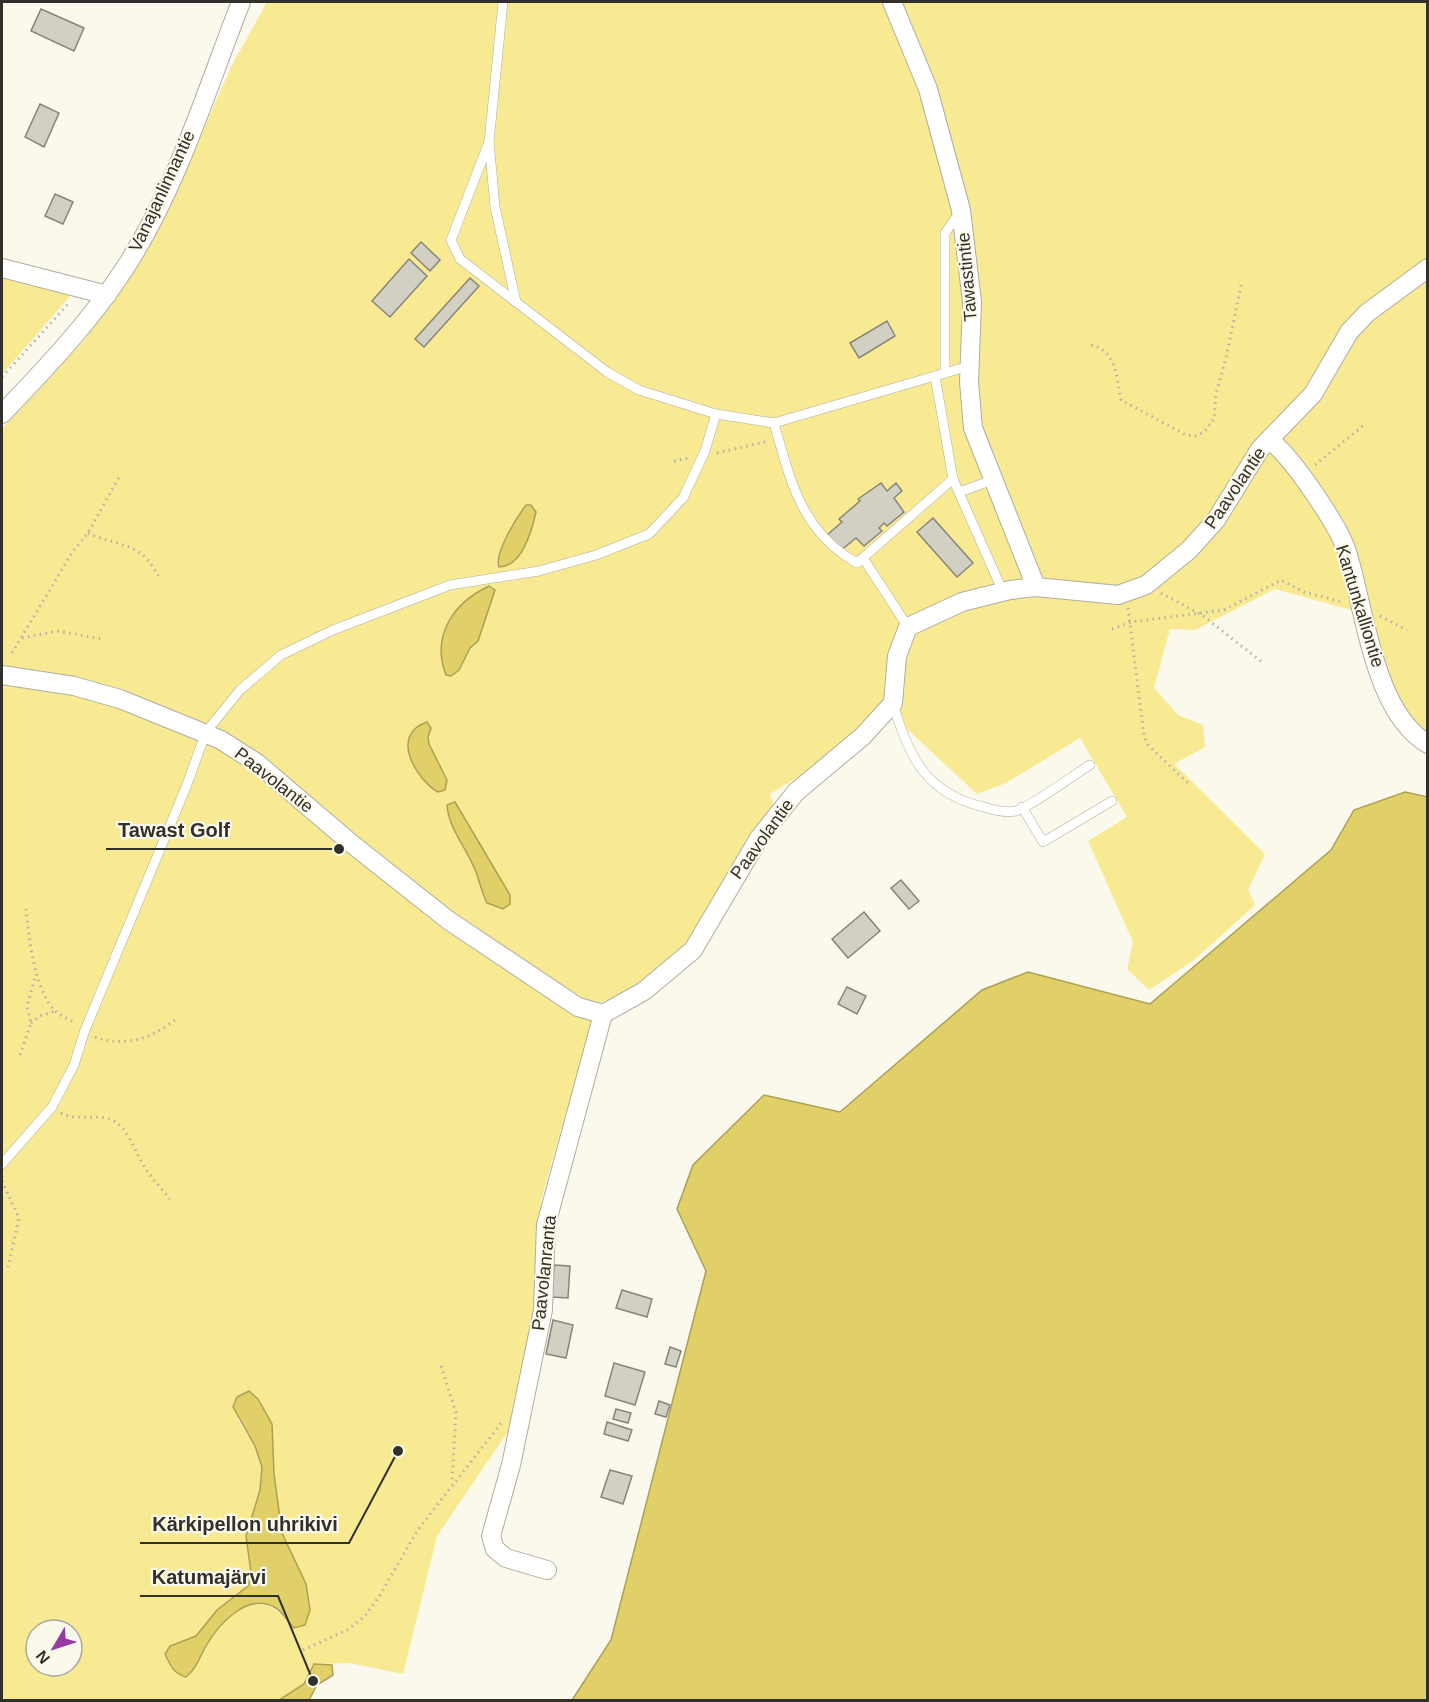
<svg xmlns="http://www.w3.org/2000/svg" width="1429" height="1702" font-family="Helvetica,sans-serif">
<style>
.green{fill:#f8ea93;fill-rule:evenodd}
.water{fill:#e0d067;stroke:#aca055;stroke-width:1.5}
.building{fill:#d2d0c3;stroke:#878579;stroke-width:1.5}
.lines{fill:none;stroke-linecap:round;stroke-linejoin:round}
.service-casing{stroke:#afada0;stroke-width:10}
.minor-casing{stroke:#afada0;stroke-width:20}
.path{stroke:#b4b2a7;stroke-width:3;stroke-dasharray:1.5 4.5;stroke-linecap:butt}
.service{stroke:#fff;stroke-width:9}
.minor{stroke:#fff;stroke-width:18}
.labels{text-anchor:middle;stroke-width:4.5;stroke-linejoin:round;paint-order:stroke}
.street-label{font-size:18px;fill:#31302b;stroke:#fbf9eb}
.leader{fill:none;stroke:#31302b;stroke-width:2}
.callout-dot{fill:#31302b;stroke:#fbf9eb;stroke-width:2}
.callout-label{font-size:20px;text-anchor:middle;font-weight:bold;fill:#31302b;stroke:#fbf9eb;stroke-width:4.5;stroke-linejoin:round;paint-order:stroke}
</style>
<rect width="100%" height="100%" fill="#fbf9eb"/>
<g class="green">
<path d="M267,2H1427V739L1400,714L1362,613L1275,589L1195,630L1170,629L1154,688L1178,715L1203,725L1205,747L1174,764L1265,854L1248,890L1255,905L1194,960L1149,990L1127,969L1133,942L1088,841L1127,817L1080,738L1006,783L977,794L882,706L856,742L770,794L774,808L679,953L635,988L597,1004L541,1200L535,1326L513,1424L437,1536L403,1674L350,1663L314,1664L304,1684L279,1700H2V429L85,339L134,271L169,206L232,65ZM237,1418L272,1424L274,1474L282,1533L306,1584L283,1616C244,1579 210,1637 195,1669L170,1646L196,1636L217,1610L248,1586L251,1573L246,1536L260,1490L262,1467L255,1446ZM36,1630H72V1666H36Z"/>
<polygon points="2,278 71,295 2,374"/>
</g>
<g class="water">
<path d="M526,505H531L536,512C532,530 522,567 499,567C494,553 517,517 526,505Z"/>
<path d="M489,586L495,590L478,641L470,648L459,670L451,676L446,675C431,636 453,603 489,586Z"/>
<path d="M427,722L431,728L428,737L429,744L447,780L445,790L438,792C416,779 389,735 427,722Z"/>
<polygon points="1405,792 1428,797 1427,1700 572,1700 611,1640 706,1271 677,1209 693,1165 764,1095 840,1112 982,990 1028,972 1150,1004 1331,850 1354,810"/>
<path d="M455,802L510,895V904L503,909L487,903C482,893 480,883 476,872C468,850 448,828 447,805Z"/>
<path d="M249,1391L258,1399L272,1424L274,1474L282,1533L306,1584L310,1610L305,1625L294,1628C288,1621 282,1611 274,1607C247,1592 218,1625 206,1646C199,1658 197,1668 186,1677C174,1674 170,1665 165,1654L170,1646L196,1636L217,1610L248,1586L251,1573L246,1536L260,1490L262,1467L255,1446L233,1407L237,1397Z"/>
<polygon points="314,1664 332,1665 333,1675 317,1685 309,1700 279,1700 304,1684"/>
</g>
<g class="building">
<polygon points="41,9 84,28 74,51 31,31"/>
<polygon points="40,104 59,113 44,147 25,137"/>
<polygon points="55,194 73,202 63,224 45,216"/>
<polygon points="421,242 440,260 430,271 411,253"/>
<polygon points="409,259 427,276 390,317 372,301"/>
<polygon points="470,278 479,286 424,347 415,339"/>
<polygon points="887,321 895,336 859,358 850,343"/>
<polygon points="881,483 887,491 896,483 902,491 894,498 904,512 887,526 884,523 879,528 882,531 864,546 856,538 840,551 827,535 842,522 839,519 860,501 858,499"/>
<polygon points="933,518 973,563 957,577 917,532"/>
<polygon points="901,880 919,901 909,909 891,888"/>
<polygon points="864,912 880,931 848,958 832,939"/>
<polygon points="847,987 866,996 857,1014 838,1004"/>
<polygon points="554,1265 570,1266 568,1298 552,1297"/>
<polygon points="622,1290 652,1299 647,1317 616,1308"/>
<polygon points="553,1320 573,1325 566,1358 546,1354"/>
<polygon points="670,1347 681,1351 676,1367 665,1364"/>
<polygon points="614,1363 645,1372 635,1405 605,1396"/>
<polygon points="659,1401 670,1405 666,1417 655,1414"/>
<polygon points="616,1409 631,1413 628,1423 613,1419"/>
<polygon points="607,1422 632,1430 628,1441 604,1434"/>
<polygon points="610,1470 632,1476 623,1504 601,1497"/>
</g>
<g class="lines">
<defs>
<g id="service">
<polyline points="503,2 489,142 495,207 516,302"/>
<polyline points="489,142 451,240 460,259 607,372 639,390 716,414 774,423 969,366"/>
<polyline points="945,373 945,233 960,212"/>
<path d="M774,423C790,479 801,532 857,563L953,479L935,376"/>
<polyline points="953,479 1003,592"/>
<polyline points="959,492 993,480"/>
<polyline points="863,558 908,627"/>
<path d="M893,703C908,756 926,794 984,807C993,810 1006,813 1016,811C1029,808 1075,774 1090,765"/>
<polyline points="1022,807 1043,842 1112,801"/>
<polyline points="2,1164 52,1107 74,1065 85,1030 186,787 206,732 240,690 281,655 333,630 450,585 539,571 596,555 649,534 683,498 705,451 716,414"/>
</g>
<g id="minor">
<polyline points="892,2 928,89 961,210 972,302 969,382 973,428 1036,587"/>
<polyline points="2,268 107,295"/>
<path d="M2,414C46,368 90,322 125,268C177,188 206,91 241,2"/>
<path d="M1269,440C1291,455 1339,526 1347,552C1365,608 1373,712 1428,744"/>
<polyline points="2,675 74,686 120,699 221,740 257,763 352,844 448,920 578,1007 603,1014 644,991 693,950 759,838 796,792 863,736 893,703 897,656 908,627 962,602 1010,590 1036,587 1118,595 1146,585 1189,550 1216,520 1260,449 1313,394 1349,332 1367,313 1428,268"/>
<polyline points="547,1570 506,1558 495,1549 491,1536 511,1465 543,1310 546,1225 603,1014"/>
</g>
</defs>
<use href="#service" class="service-casing"/>
<use href="#minor" class="minor-casing"/>
<g class="path">
<path d="M1091,345C1118,352 1116,377 1121,400L1186,435L1196,436L1204,432L1214,419L1216,394L1226,358L1242,281"/>
<polyline points="2,377 69,303"/>
<polyline points="717,453 769,441"/>
<polyline points="674,461 689,458"/>
<polyline points="1315,465 1364,425"/>
<path d="M88,533C106,542 130,543 145,557C150,562 155,570 159,577"/>
<polyline points="1161,593 1202,615 1263,663"/>
<polyline points="1128,608 1144,736 1148,745 1190,785"/>
<polyline points="1380,616 1407,630"/>
<polyline points="1112,629 1131,622 1224,610 1281,580 1304,592 1343,602"/>
<polyline points="22,638 57,631 103,639"/>
<polyline points="12,653 73,551 88,533 119,477"/>
<path d="M26,909C29,938 34,989 55,1011C61,1016 69,1019 75,1023"/>
<polyline points="31,1023 39,1016 56,1011"/>
<path d="M95,1037C126,1048 152,1038 176,1019"/>
<polyline points="20,1055 31,1023 27,1006 36,974"/>
<path d="M61,1113C77,1122 95,1113 112,1120C128,1127 135,1152 144,1166C151,1178 161,1188 170,1199"/>
<polyline points="2,1181 19,1218 8,1267"/>
<polyline points="441,1366 456,1413 452,1481"/>
<polyline points="303,1650 347,1630 364,1617 379,1597 417,1531 502,1422"/>
</g>
<use href="#service" class="service"/>
<use href="#minor" class="minor"/>
</g>
<g class="labels">
<g class="street-label">
<text transform="translate(162 191) rotate(-65)" y="6">Vanajanlinnantie</text>
<text transform="translate(967 277) rotate(-95)" y="6">Tawastintie</text>
<text transform="translate(1235 488) rotate(-56)" y="6">Paavolantie</text>
<text transform="translate(1360 606) rotate(73)" y="6">Kantunkalliontie</text>
<text transform="translate(274 780) rotate(38)" y="6">Paavolantie</text>
<text transform="translate(762 839) rotate(-54)" y="6">Paavolantie</text>
<text transform="translate(544 1273) rotate(-84)" y="6">Paavolanranta</text>
</g>
</g>
<path class="leader" d="M339 849L242 849H106M398 1451L349 1543H140M313 1681L278 1596H140"/>
<g class="callout-dot">
<circle cx="339" cy="849" r="6"/>
<circle cx="398" cy="1451" r="6"/>
<circle cx="313" cy="1681" r="6"/>
</g>
<g class="callout-label">
<text x="174" y="837">Tawast Golf</text>
<text x="245" y="1531">Kärkipellon uhrikivi</text>
<text x="209" y="1584">Katumajärvi</text>
</g>
<rect width="1429" height="1702" fill="none" stroke="#31302b" stroke-width="6"/>
<g transform="translate(54 1648) rotate(231)"><circle r="28" fill="#fbf9eb" stroke="#aaa99e" stroke-width="1.5"/>
<path d="M0-4.5L10 22L0 15L-10 22Z" fill="#9639a3"/>
<text y="-9" font-size="16" font-weight="bold" text-anchor="middle" fill="#31302b">N</text>
</g>
</svg>
